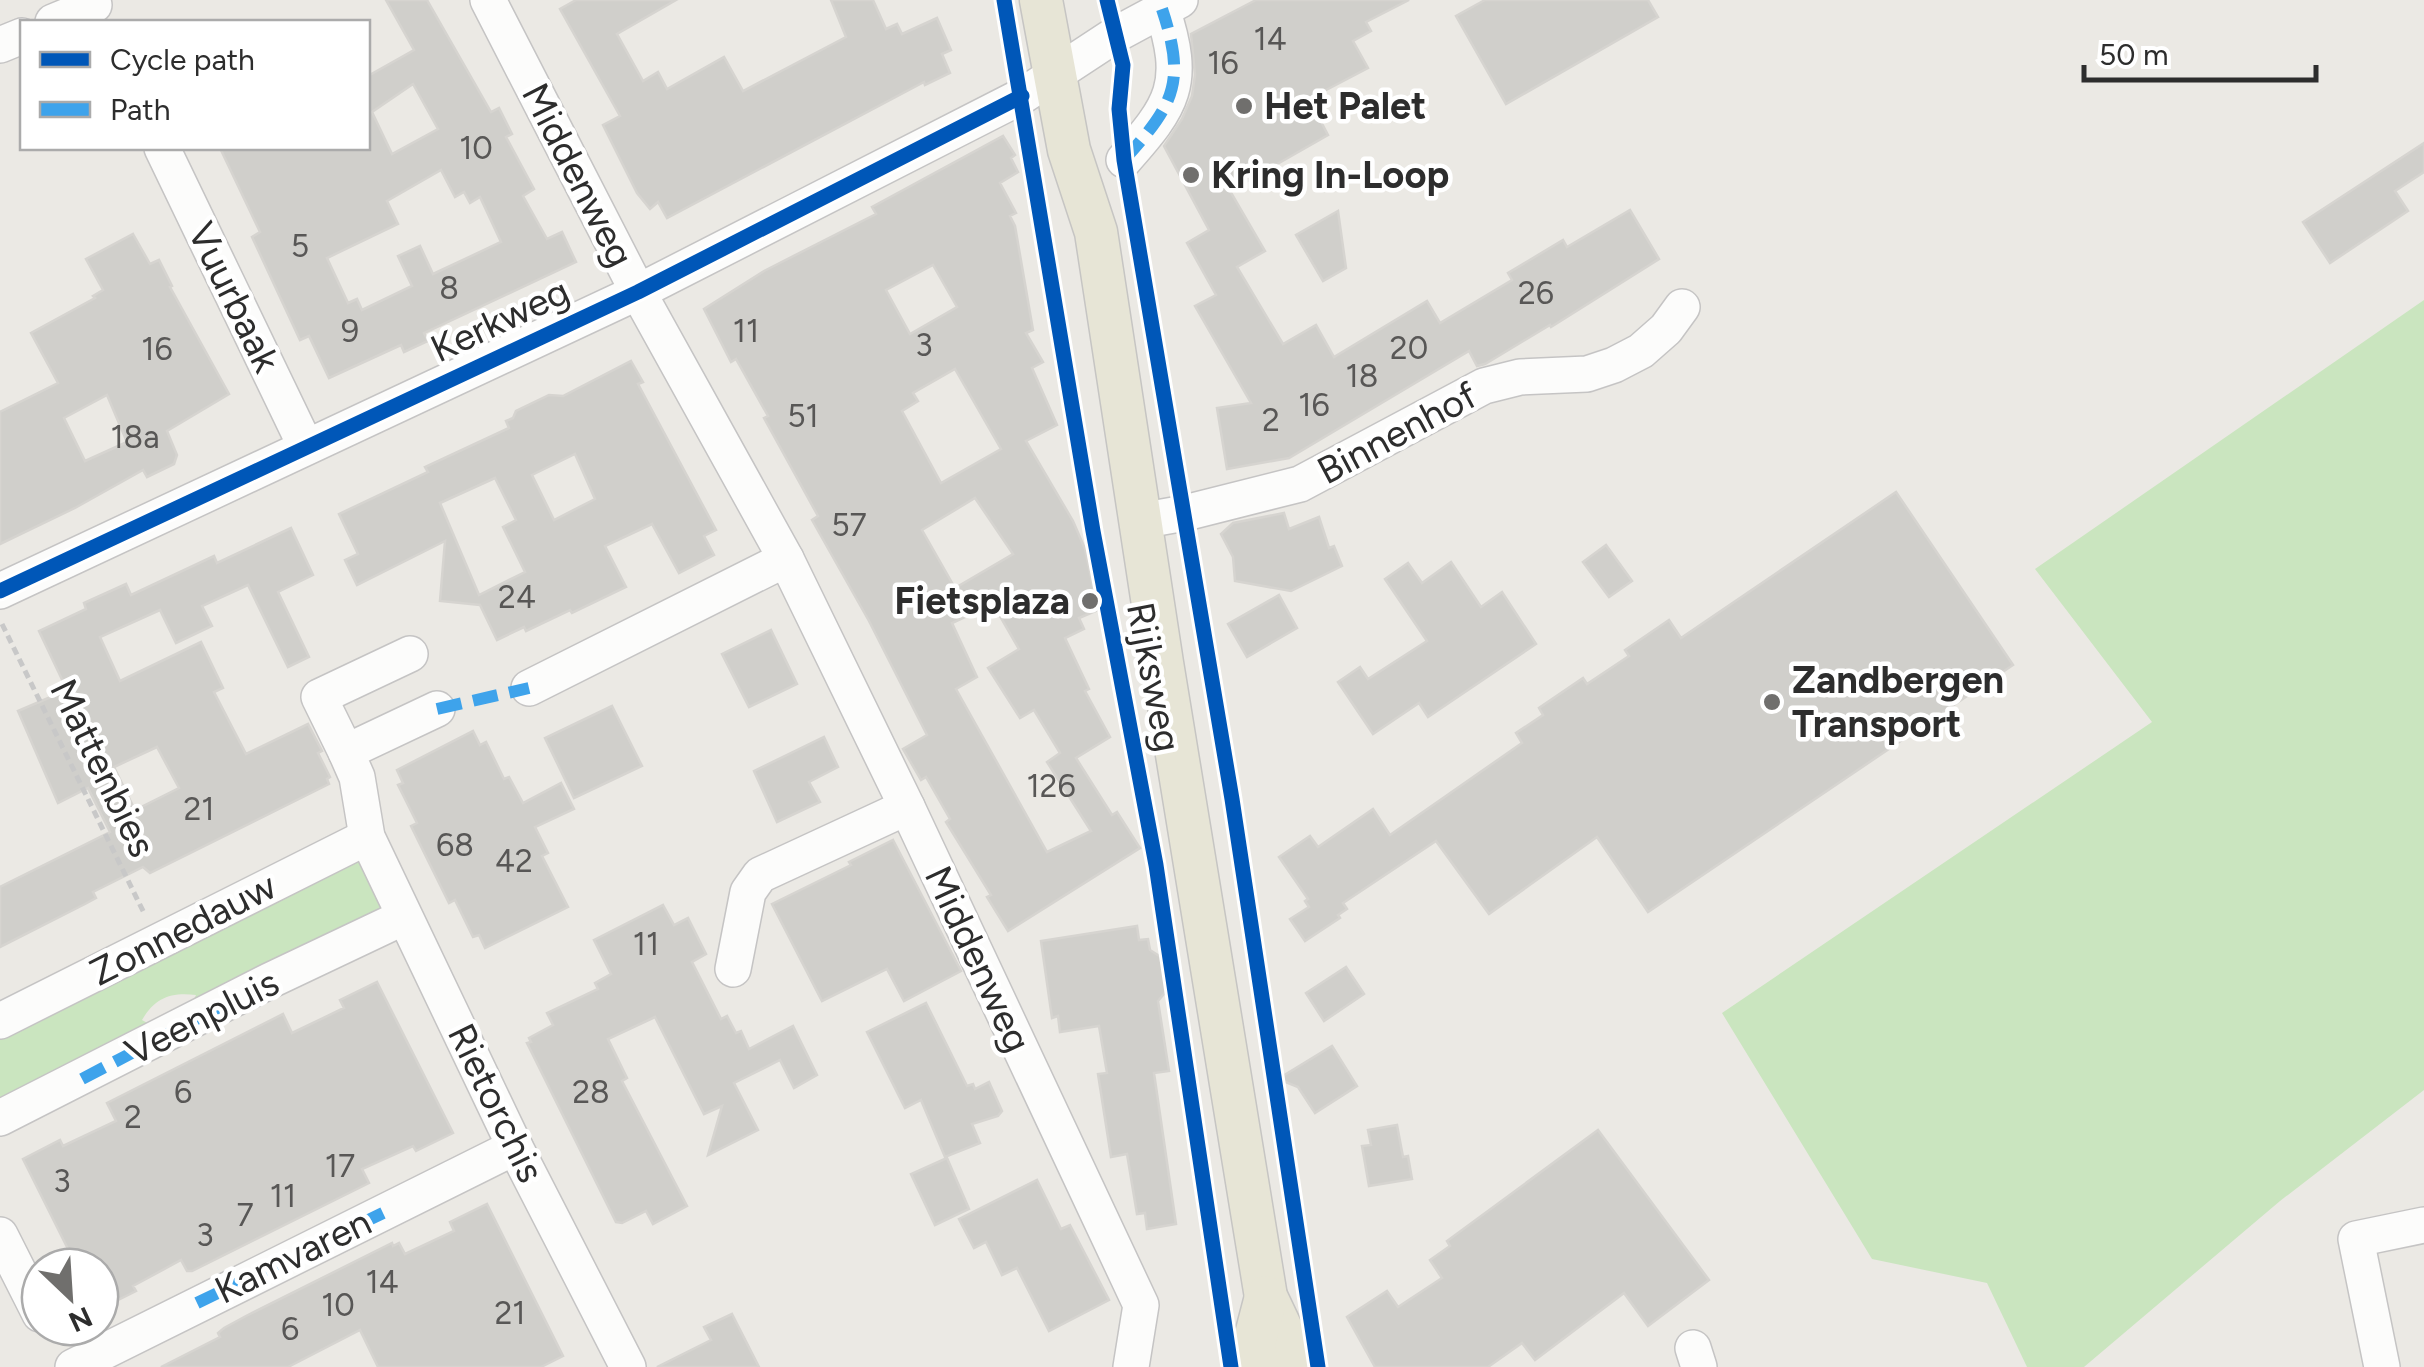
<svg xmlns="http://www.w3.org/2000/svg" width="2424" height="1367" font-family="Figtree,sans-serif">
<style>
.green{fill:#cae5bf}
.building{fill:#d0cfcb;stroke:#d6d4d0;stroke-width:2.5;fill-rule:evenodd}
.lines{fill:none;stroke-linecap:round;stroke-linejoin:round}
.minor-casing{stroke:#c5c4c4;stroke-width:38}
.major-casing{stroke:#c6c5c3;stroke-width:45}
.path{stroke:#c8c8c8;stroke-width:5;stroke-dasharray:8 5;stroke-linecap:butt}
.minor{stroke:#fcfcfb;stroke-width:35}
.major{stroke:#e7e5d6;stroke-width:42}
.quiet{stroke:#3ea3eb;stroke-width:12;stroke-dasharray:25 12;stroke-linecap:butt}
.cycleway-casing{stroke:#fff;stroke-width:21}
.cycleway{stroke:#0057b8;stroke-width:15}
.poi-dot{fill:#706f6d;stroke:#fff;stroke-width:4}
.labels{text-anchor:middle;stroke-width:9;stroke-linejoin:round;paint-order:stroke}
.number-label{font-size:32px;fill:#585756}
.poi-label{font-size:38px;font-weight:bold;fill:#2d2d2d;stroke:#fff;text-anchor:start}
.street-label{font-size:38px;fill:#2d2d2d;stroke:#fff}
</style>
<rect width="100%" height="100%" fill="#ebe9e4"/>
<g class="green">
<polygon points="2424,300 2424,1090 2280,1201 2084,1367 2027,1367 1987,1283 1872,1259 1722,1013 2152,722 2035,569"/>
<path d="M349,860L362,863L384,904L377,916L193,1001L196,995C170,992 155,998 142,1020L149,1024L0,1107V1032Z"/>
</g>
<g class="building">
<path d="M386,0H427L491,112L499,108L512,134L506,137L534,189L523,196L547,239L562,232L576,262L424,333L428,341L404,352L401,345L329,378L309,336L300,340L252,237L260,232L220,148H368V76L414,50ZM413,84L438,129L392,154L372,112ZM441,170L455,197L464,192L470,203L480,197L501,242L433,274L420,246L398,256L412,286L362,310L357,299L348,303L327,258L398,224L387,201Z"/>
<polygon points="576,0 676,0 617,34 643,81 658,72 667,89 724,57 743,91 846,37 831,0 873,0 886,29 897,24 902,34 937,18 951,50 942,54 950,73 925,85 924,82 667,218 658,202 650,209 637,193 603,125 620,116 560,9"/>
<polygon points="1256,0 1409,0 1366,22 1371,31 1353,41 1368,68 1309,99 1328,135 1230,191 1265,251 1237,267 1283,344 1316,325 1334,357 1427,301 1440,323 1512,280 1508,273 1563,240 1567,247 1630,210 1659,259 1551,327 1550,325 1485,364 1477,366 1469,351 1289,458 1227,469 1217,408 1251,403 1195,306 1216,295 1187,243 1209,230 1164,146 1182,119 1192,96 1195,75 1191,34"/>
<polygon points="1485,0 1648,0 1658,17 1506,104 1456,16"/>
<path d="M1003,136L1015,155L1011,158L1018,172L1000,183L1016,213L1010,216L1015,226L1033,330L1026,333L1043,362L1032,368L1057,425L1026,441L1073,521L1085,549L1098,610L1079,618L1084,629L1065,638L1089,689L1085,691L1110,737L1076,758L1112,815L1117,812L1140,848L1008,931L987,897L991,895L946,822L950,819L926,777L921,780L903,749L927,735L869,621L812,520L818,516L764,418L768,416L736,359L731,362L704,309L764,271L876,214L872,207ZM933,265L957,307L910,334L886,290ZM955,369L1001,449L941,483L902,411L918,401L913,393ZM975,498L1013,554L955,588L922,530ZM993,604L1019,649L988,668L1020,718L1034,710L1060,753L1047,762L1091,831L1047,852L956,689L977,677L952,623Z"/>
<polygon points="2424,143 2424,172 2395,191 2408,211 2330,263 2303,222"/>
<polygon points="1338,211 1346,268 1323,281 1296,235"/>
<path d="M133,234L150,264L159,260L172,286L170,287L229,394L167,431L177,455L174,464L147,477L143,470L75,508L0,544V412L58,383L31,333L95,298L93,296L103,290L86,259ZM107,395L127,442L85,461L64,418Z"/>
<path d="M631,361L643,382L638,384L716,530L704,536L714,555L679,573L652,524L605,546L626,587L572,613L570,610L526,631L524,627L497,640L480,605L440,601L445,541L357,585L345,560L358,554L339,514L428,472L425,467L509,428L506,421L513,418L516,411L549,395L563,396ZM575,454L595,499L554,520L532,475ZM495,478L516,520L503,527L525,572L479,595L440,503Z"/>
<polygon points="1896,492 2013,665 1648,912 1597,837 1489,914 1436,841 1343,903 1347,909 1338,915 1340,918 1305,941 1290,919 1309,907 1305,901 1308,899 1279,857 1310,836 1318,847 1373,809 1390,835 1522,743 1516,733 1543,715 1539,708 1583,678 1587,684 1629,656 1625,650 1669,620 1681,638"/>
<polygon points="1284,513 1289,529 1319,517 1329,548 1334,546 1342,566 1291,591 1235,581 1233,557 1221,534 1233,523"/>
<path d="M291,528L313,575L278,592L309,657L288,667L248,585L202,606L212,626L176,643L160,610L100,637L120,681L201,642L223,688L214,692L246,754L308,724L322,751L318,753L330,777L327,779L329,784L150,873L143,867L93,892L96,898L85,904L0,947V887L110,832L88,788L58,803L18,711L67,690L39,631L86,609L84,603L126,584L131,595L214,556L217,563ZM157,747L179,788L135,810L114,767Z"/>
<polygon points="1606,545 1632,581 1609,597 1583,562"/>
<polygon points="1451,562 1481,607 1502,592 1536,644 1428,717 1419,703 1373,734 1338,682 1360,667 1368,679 1427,641 1385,579 1408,563 1422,583"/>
<polygon points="1279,595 1297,628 1247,657 1228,624"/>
<polygon points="771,630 797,684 749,707 722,654"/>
<polygon points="612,706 642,766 574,798 545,738"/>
<polygon points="473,731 480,745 486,742 504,779 509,777 523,803 561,783 574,809 535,827 548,853 542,856 568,907 485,948 479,935 473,937 455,900 449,903 411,826 417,823 398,785 403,783 397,770"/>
<polygon points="824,737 838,767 809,782 820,802 777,822 754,771"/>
<polygon points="893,840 961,971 904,1001 887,969 822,1001 772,904 851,865 849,862"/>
<polygon points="663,905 674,925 688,918 706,954 692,962 721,1019 727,1016 736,1033 741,1031 749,1049 793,1026 817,1075 794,1088 780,1060 734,1083 758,1130 708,1155 722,1106 704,1114 655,1017 608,1039 627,1078 622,1081 687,1206 653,1224 646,1211 622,1223 616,1222 527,1043 531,1042 529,1038 553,1025 547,1013 598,989 595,983 611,974 594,940"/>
<polygon points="1137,926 1139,940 1148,939 1150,950 1164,959 1168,989 1158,1001 1169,1071 1154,1073 1176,1224 1147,1229 1145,1213 1137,1214 1127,1154 1111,1157 1098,1074 1107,1073 1099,1026 1060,1032 1058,1016 1052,1018 1041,941"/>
<polygon points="1346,967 1364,994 1324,1021 1306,993"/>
<polygon points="377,982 453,1133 416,1151 413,1146 362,1169 369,1183 192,1271 187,1271 181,1260 133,1286 136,1291 100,1309 100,1267 77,1267 23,1159 60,1140 63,1146 116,1121 107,1103 283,1014 292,1033 344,1008 340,1000"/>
<polygon points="926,1003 967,1086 973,1084 975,1089 989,1082 1002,1111 998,1116 972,1124 980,1143 945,1157 921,1100 905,1108 867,1032"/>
<polygon points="1332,1046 1357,1086 1315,1113 1298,1087 1278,1079"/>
<polygon points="1397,1125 1403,1157 1408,1156 1412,1179 1369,1186 1362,1146 1371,1145 1368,1130"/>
<polygon points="1598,1130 1709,1280 1648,1326 1624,1293 1535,1360 1522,1343 1488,1367 1375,1367 1347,1317 1387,1291 1398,1307 1442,1278 1430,1260 1450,1246 1447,1241"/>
<polygon points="947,1158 969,1209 935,1225 911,1174"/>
<polygon points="1037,1180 1061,1229 1070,1225 1109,1300 1049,1331 1017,1268 1002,1275 986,1242 974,1248 959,1219"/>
<polygon points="487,1204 563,1356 541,1367 378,1367 360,1330 288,1367 161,1367 220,1337 218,1333 224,1328 246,1316 392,1243 393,1246 399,1243 405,1254 454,1231 450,1222"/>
<polygon points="732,1314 759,1367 657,1367 711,1340 704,1327"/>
</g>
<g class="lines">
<defs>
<g id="minor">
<polyline points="488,0 638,292 786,559 907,807 1141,1305 1131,1367"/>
<polyline points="53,22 94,5"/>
<polyline points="0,45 22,36"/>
<polyline points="162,148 306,447"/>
<path d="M1124,160C1173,105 1187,84 1162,9"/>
<polyline points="1140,521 1185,513 1300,484 1484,386 1520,377 1587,374 1614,365 1641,351 1666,329 1682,307"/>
<polyline points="0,591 638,292 1022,96 1115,35 1180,0"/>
<polyline points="529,688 786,559"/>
<polyline points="437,709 346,752 357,777 367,837 515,1147 628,1367"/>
<polyline points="346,752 319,697 410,654"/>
<polyline points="733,969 748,892 760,875 907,807"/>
<polyline points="0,1021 367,837"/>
<polyline points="0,1118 269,981 404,917"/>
<polyline points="0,1235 40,1314"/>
<polyline points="1693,1348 1699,1367"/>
<polyline points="73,1367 515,1147"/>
<polyline points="2382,1367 2356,1239 2424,1225"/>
</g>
<g id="major">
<polyline points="1041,0 1069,150 1096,232 1162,663 1266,1297 1284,1335 1289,1367"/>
<polyline points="1257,1367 1254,1343 1266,1297"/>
</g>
</defs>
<use href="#minor" class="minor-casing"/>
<use href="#major" class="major-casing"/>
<polyline class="path" points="2,624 145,915"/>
<use href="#minor" class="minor"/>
<use href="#major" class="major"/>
<g class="quiet">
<path d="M1124,160C1173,105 1187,84 1162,9"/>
<polyline points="437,709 529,688"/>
<polyline points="82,1079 269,981"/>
<polyline points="197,1303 383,1213"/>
</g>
<defs>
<g id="cycleway">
<polyline points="1004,0 1093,531 1156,865 1231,1367"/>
<polyline points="1107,0 1123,65 1119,109 1124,160 1232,799 1318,1367"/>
<polyline points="0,591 638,292 1022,96"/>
</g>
</defs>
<use href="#cycleway" class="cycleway-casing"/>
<use href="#cycleway" class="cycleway"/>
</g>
<g class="poi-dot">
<circle cx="1244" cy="106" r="10"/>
<circle cx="1191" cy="175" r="10"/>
<circle cx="1090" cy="601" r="10"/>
<circle cx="1772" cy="702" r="10"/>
</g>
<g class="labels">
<g class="number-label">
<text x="1270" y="50">14</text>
<text x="1223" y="74">16</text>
<text x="476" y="159">10</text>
<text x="300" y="257">5</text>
<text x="449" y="299">8</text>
<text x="1536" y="304">26</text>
<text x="350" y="342">9</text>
<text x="746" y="342">11</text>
<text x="924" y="356">3</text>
<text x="1409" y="359">20</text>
<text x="157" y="360">16</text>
<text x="1362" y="387">18</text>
<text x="1314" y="416">16</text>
<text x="803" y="427">51</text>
<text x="1271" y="431">2</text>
<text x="135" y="448">18a</text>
<text x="849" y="536">57</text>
<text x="517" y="608">24</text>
<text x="1051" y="797">126</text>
<text x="199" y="820">21</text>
<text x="455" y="856">68</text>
<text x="514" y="872">42</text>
<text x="646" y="955">11</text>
<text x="183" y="1103">6</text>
<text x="591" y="1103">28</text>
<text x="133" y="1128">2</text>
<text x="340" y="1177">17</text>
<text x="62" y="1192">3</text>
<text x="283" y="1207">11</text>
<text x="245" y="1226">7</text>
<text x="205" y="1246">3</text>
<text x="382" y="1293">14</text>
<text x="338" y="1316">10</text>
<text x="510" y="1324">21</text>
<text x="290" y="1340">6</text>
</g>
<g class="poi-label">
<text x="1264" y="119">Het Palet</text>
<text x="1211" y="188">Kring In-Loop</text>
<text x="1070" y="614" text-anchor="end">Fietsplaza</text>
<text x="1792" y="693">Zandbergen<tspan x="1792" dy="44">Transport</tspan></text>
</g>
<g class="street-label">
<text transform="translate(578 175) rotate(63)" y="13">Middenweg</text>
<text transform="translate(234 297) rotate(64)" y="13">Vuurbaak</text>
<text transform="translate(500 320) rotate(-25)" y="13">Kerkweg</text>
<text transform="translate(1397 433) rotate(-28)" y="13">Binnenhof</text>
<text transform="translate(1154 677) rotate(79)" y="13">Rijksweg</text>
<text transform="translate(103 768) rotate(64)" y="13">Mattenbies</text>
<text transform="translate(183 929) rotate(-27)" y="13">Zonnedauw</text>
<text transform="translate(978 959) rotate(65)" y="13">Middenweg</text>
<text transform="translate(202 1017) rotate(-27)" y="13">Veenpluis</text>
<text transform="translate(496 1103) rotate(64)" y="13">Rietorchis</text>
<text transform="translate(293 1256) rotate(-26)" y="13">Kamvaren</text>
</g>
</g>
<rect x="20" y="20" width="350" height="130" fill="#ffffff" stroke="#ababab" stroke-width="2.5"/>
<rect x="40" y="52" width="50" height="15" fill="#0057b8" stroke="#ababab" stroke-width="2.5"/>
<text x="110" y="70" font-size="30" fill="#2d2d2d">Cycle path</text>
<rect x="40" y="102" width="50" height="15" fill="#3ea3eb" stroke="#ababab" stroke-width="2.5"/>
<text x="110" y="120" font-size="30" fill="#2d2d2d">Path</text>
<g transform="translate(70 1297) rotate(155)"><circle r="48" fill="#ffffff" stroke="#ababab" stroke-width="2.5"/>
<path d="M0-8L18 38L0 25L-18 38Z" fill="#706f6d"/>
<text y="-15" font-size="28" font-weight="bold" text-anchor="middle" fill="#2d2d2d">N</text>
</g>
<path d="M2084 65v15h232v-15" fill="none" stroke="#2d2d2d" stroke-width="5"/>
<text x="2099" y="65" font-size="30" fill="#2d2d2d" stroke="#ffffff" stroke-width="8" paint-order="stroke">50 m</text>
</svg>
